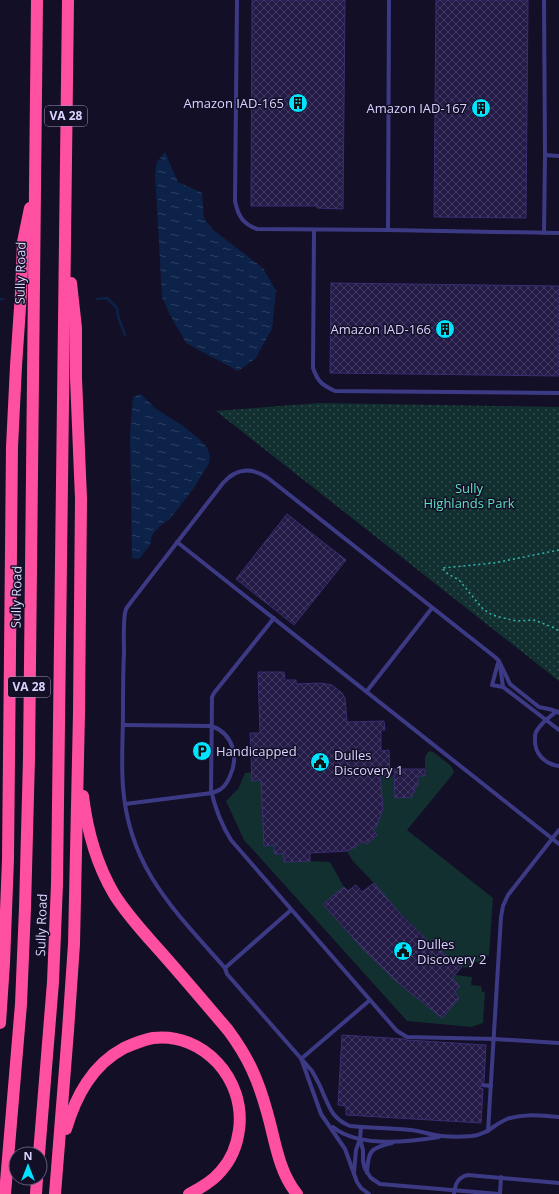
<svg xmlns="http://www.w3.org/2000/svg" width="559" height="1194" font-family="'Open Sans',sans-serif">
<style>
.grass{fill:#12302f}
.park{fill:url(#park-dots)}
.water{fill:url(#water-ripples)}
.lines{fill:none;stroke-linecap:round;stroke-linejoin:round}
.stream{stroke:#0c2248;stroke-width:2.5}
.building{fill:url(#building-cross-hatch);stroke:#3b2d73}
.path{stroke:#2fb8b0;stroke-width:1.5;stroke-dasharray:2 3;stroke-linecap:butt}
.service{stroke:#3d3a85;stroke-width:4}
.motorway{stroke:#ff4fa3;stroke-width:12}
.labels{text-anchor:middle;stroke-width:3;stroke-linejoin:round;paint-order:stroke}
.shield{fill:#130f26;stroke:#9e99be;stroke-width:1}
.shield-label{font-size:12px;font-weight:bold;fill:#d9d4ff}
.poi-label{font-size:13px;fill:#d9d4ff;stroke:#130f26;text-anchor:end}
.street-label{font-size:13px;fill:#d9d4ff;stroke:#130f26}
.park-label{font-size:13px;fill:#5fe0c0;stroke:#130f26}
</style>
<defs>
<pattern id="park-dots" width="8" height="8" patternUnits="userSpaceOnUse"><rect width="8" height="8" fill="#12302f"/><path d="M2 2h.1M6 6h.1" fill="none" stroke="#344d4e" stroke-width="1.8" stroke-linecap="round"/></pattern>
<pattern id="water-ripples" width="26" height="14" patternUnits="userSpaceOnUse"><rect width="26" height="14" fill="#0c2248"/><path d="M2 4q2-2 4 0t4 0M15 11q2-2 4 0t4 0" fill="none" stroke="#2f4163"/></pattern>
<pattern id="building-cross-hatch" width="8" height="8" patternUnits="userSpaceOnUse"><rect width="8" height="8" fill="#241b47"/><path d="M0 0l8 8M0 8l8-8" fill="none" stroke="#433b63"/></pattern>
</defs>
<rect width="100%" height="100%" fill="#130f26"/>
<g class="grass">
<path d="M430,751L433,752L450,765L454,771L453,774L407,830L493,898L489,956H485L484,962H473L472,968L462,967L429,942L390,903L374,883L352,860L347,851L357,846L363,841L367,844L376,835L373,831C386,812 382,798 380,776L394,775L395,798L412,797V792H415L414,787L418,786V776L425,775V757L428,752Z"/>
<polygon points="252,772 252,781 261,780 264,846 274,845 274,854 284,854 285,862 310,861 330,862 344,887 323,904 363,949 396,981 442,1017 459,998 454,992 460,985 452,978 455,975 472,977 471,985 481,986 482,992 485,992 483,1023 471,1027 407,1021 244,840 226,801 238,789 245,773"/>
</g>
<polygon class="park" points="319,403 559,407 559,681 216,411"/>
<g class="water">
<polygon points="165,152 178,182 202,193 204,218 212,229 263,268 276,291 272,329 255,359 238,371 186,343 169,313 162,297 155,174 157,162"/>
<polygon points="141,394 155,408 183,426 198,438 207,447 210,456 209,463 194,488 169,520 163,523 152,535 150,545 139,559 132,558 130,433 133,397"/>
</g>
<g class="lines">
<g class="stream">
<polyline points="0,299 3,299"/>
<polyline points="97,299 107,298 117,308 118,316 125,335"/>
</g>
</g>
<g class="building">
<polygon points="252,0 345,0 343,209 317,208 317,206 251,206"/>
<polygon points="436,0 528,0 526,218 434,217"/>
<polygon points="331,283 559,286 559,376 330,373"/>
<polygon points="287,514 346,560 294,625 236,579"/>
<polygon points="258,672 284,672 285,680 296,680 296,684 321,683 332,685 342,693 345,698 347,722 384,721 385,730 381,730 381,751 389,750 390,776 380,776 383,808 377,825 373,831 377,835 367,844 363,841 357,846 347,851 310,853 310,861 284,862 284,854 274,854 274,845 264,846 261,780 252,781 250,733 260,733"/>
<polygon points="394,769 425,769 425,776 418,776 418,786 414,787 415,792 412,792 412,797 395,798"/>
<polygon points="374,883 402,916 429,942 462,967 452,978 460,986 454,992 459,998 442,1018 396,981 363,949 323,904 344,887 348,891 356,885 362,892"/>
<polygon points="342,1035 404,1039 407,1040 486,1045 484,1082 480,1083 480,1085 481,1088 483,1089 481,1123 346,1115 346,1106 338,1105"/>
</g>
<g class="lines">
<polyline class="path" points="559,550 494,563 442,568 448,574 459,580 483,609 492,615 516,621 534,620 552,627 559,631"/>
<g class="service">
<path d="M237,0L235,201C238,216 243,224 257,229L388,230L389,0"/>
<polyline points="544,0 545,155"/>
<path d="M314,230L313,368C318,382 322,385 335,391L559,393"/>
<polyline points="388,230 559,233"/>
<polyline points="544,233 545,155 559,156"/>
<polyline points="177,542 559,844"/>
<path d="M274,618L214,693L212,697L211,790C215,808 221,824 231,840L397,1031L407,1037L494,1039L559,1043"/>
<polyline points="498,663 492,685 503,687"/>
<polyline points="500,665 503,687 559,730"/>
<polyline points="367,691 432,608"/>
<path d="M557,711C551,716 542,722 538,729C536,731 535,734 535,738C534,753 544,764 559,766"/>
<path d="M559,713L553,710L539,707L510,684L499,661L495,657L268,478C252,467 236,468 223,483L131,602L126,609L125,613C123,626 124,640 124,653C123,672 123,691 123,711C123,736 121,762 123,787C129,868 174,910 225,968L227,974L312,1071C316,1078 320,1085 323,1093C330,1109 333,1119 350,1126C370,1128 391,1128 411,1130C421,1131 431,1135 441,1136C451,1137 462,1137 472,1136C488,1134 493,1125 507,1119C524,1113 542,1116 559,1117"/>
<path d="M123,725L211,726C233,733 239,757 230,776C228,781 225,786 221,789C218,791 215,792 212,793L125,804"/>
<polyline points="225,968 291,910"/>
<polyline points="301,1059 370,1000"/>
<polyline points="302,1061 321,1114 345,1149 357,1182 361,1188 369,1194"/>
<polyline points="483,1085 491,1086"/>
<path d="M333,1127C358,1148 409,1142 439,1137"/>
<polyline points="488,1131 501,917 503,906 508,895 559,830"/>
<polyline points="360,1139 363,1150 363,1161 365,1169 371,1178 380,1184 499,1194"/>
<polyline points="354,1172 356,1150 360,1139 361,1127"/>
<path d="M367,1173C368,1151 370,1148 392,1143"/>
<path d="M454,1194C455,1184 458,1177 468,1175L559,1183"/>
<polyline points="500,1194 501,1177"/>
</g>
<g class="motorway">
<path d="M83,796C87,830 97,865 114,894C127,915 144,933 160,951C183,977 205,1003 228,1030C248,1057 258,1079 267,1112C275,1139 278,1171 297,1194"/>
<polyline points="0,1023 4,963 8,859 12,447 16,366 21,293 23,242 30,208"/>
<path d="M66,1129C76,1096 92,1065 124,1048C133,1044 142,1040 153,1038C204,1032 246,1080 239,1130C237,1145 231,1160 221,1171C213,1181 201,1188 189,1194"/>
<polyline points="39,1154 53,982 57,884 68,0"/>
<polyline points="5,1194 21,1004 25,908 29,758 37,0"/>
<polyline points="36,1194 37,1178"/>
<polyline points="55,1194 68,1031 74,944 79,713 81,499 76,378 76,328 71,283"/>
</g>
</g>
<defs>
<symbol id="building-disc" viewBox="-11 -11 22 22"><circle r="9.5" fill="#00e5ff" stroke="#130f26"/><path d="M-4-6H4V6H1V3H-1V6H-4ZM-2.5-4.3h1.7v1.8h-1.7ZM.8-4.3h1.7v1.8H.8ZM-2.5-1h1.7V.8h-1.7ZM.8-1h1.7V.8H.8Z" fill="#111"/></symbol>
<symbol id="parking-disc" viewBox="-11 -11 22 22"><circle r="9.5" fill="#00e5ff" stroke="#130f26"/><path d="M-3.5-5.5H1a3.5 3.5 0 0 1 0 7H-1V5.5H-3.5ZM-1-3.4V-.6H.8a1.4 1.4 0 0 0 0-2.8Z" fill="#111"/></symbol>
<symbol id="civic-disc" viewBox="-11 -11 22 22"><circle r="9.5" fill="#00e5ff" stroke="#130f26"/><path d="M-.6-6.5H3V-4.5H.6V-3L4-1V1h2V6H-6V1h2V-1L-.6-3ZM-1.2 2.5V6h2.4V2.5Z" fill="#111"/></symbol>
</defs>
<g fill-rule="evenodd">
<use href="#building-disc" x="287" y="92" width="22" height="22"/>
<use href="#building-disc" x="470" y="97" width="22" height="22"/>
<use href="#building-disc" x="434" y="318" width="22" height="22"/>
<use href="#parking-disc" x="191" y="740" width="22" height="22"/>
<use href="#civic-disc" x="309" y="751" width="22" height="22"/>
<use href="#civic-disc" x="392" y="940" width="22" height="22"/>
</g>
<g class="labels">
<g class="shield">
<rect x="45" y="106" width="42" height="20" rx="3"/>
<rect x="8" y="677" width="42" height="20" rx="3"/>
</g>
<g class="shield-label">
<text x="66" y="120">VA 28</text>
<text x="29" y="691">VA 28</text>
</g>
<g class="poi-label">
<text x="284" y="108">Amazon IAD-165</text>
<text x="467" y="113">Amazon IAD-167</text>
<text x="431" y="334">Amazon IAD-166</text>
<text x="216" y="756" text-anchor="start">Handicapped</text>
<text x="334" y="760" text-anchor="start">Dulles<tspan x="334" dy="15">Discovery 1</tspan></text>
<text x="417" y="949" text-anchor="start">Dulles<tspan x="417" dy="15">Discovery 2</tspan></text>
</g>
<g class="street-label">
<text transform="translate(20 273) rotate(-89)" y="5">Sully Road</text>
<text transform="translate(16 597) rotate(-89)" y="5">Sully Road</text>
<text transform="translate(41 925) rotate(-88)" y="5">Sully Road</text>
</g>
<g class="park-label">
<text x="469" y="493">Sully<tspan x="469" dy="15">Highlands Park</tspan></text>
</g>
</g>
<g transform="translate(28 1166)"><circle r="19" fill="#130f26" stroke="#625e7d"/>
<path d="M0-3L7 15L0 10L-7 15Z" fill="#00e5ff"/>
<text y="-6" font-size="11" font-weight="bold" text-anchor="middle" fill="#d9d4ff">N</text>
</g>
</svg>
